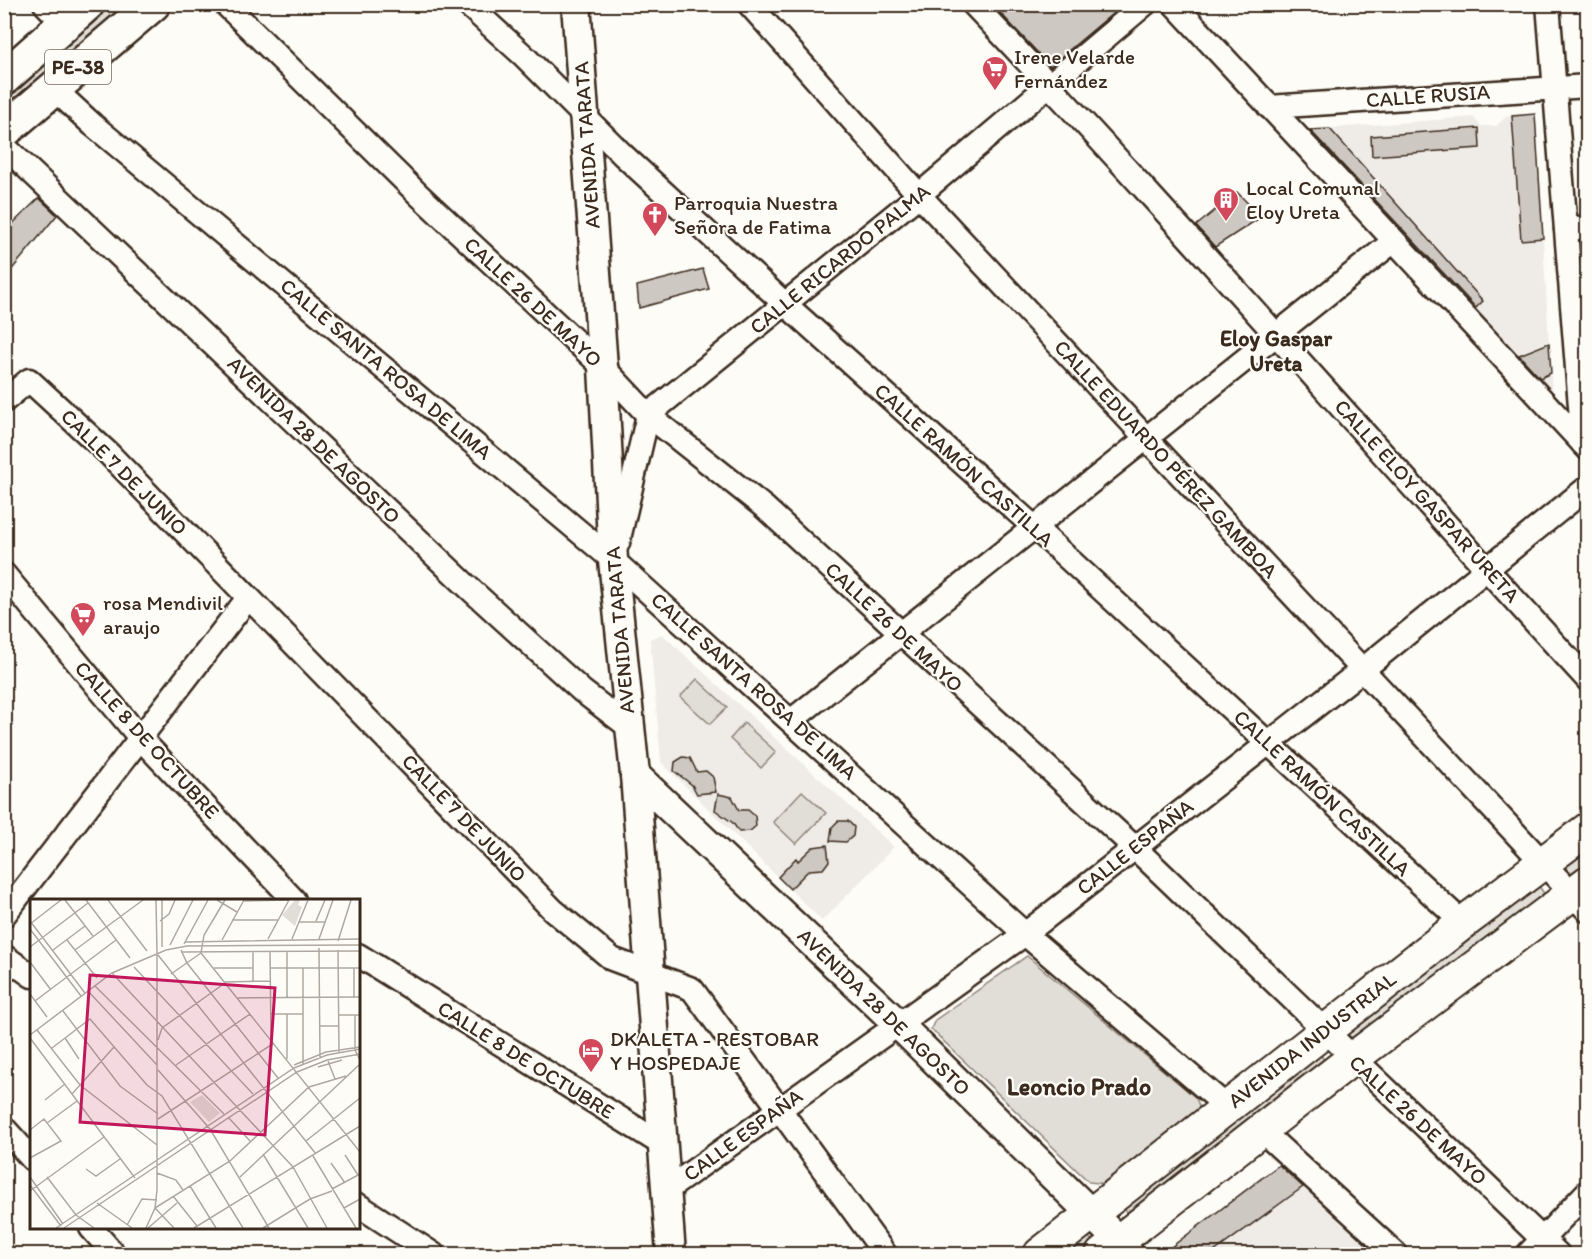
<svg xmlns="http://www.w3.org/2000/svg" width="1592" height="1259" font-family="Itim,sans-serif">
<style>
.built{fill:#efece7}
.green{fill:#e1ded7;stroke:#8e847a;stroke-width:1.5}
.building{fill:#cdc8c2;stroke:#3b2a1e;stroke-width:1.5}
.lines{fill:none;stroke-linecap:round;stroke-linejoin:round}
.minor-casing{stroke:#3b2a1e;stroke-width:27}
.tertiary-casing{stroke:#3b2a1e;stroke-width:33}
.secondary-casing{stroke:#3b2a1e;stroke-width:36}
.trunk-casing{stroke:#3b2a1e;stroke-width:38}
.minor{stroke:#fdfcf7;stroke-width:22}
.tertiary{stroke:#fdfcf7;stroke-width:28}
.secondary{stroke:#fdfcf7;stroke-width:32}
.trunk{stroke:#fdfcf7;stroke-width:33}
.labels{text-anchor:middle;stroke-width:4.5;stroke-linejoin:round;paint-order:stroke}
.shield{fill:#fdfcf7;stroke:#75695f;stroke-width:1.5}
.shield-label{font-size:20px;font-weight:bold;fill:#3b2a1e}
.poi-label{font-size:21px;fill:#3b2a1e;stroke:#fdfcf7;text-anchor:start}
.street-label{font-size:21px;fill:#3b2a1e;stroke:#fdfcf7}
.neighbourhood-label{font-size:22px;font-weight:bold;fill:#3b2a1e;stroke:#fdfcf7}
.quarter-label{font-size:24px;font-weight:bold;fill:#3b2a1e;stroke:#fdfcf7}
.inset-road{fill:none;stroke:#afa8a0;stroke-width:1.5}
.view{fill:#c2185b;fill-opacity:0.15;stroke:#c2185b;stroke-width:3}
.inset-edge{fill:none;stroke:#3b2a1e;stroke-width:3}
</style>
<rect width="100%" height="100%" fill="#fdfcf7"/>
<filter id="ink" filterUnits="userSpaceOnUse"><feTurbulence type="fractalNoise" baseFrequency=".0167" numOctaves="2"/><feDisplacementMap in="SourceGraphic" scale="12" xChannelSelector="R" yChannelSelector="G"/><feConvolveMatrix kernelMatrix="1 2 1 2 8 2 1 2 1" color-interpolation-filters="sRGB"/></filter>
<g filter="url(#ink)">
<g class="built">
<polygon points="1532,115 1536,118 1552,396 1303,141 1308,130 1473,117 1481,126 1496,126 1507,116"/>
<polygon points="662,634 894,847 822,921 661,762 650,639"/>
<polygon points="1281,1163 1379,1254 1164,1254 1164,1253"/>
</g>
<g class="green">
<polygon points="109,5 134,5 5,119 4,96"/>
<polygon points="697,679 727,707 710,724 680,697"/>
<polygon points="744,723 776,752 761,768 730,739"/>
<polygon points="802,791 826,813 796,844 773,822"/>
<polygon points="1587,846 1587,872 1570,880 1563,869 1564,864"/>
<polygon points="1539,886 1545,895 1358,1045 1344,1037 1348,1026 1531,887"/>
<polygon points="1027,956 1196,1098 1199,1106 1197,1114 1107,1184 1089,1182 931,1029 935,1020"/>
<polygon points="1320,1054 1325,1061 1130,1217 1123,1207"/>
<polygon points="1081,1236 1089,1237 1095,1244 1088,1254 1057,1254"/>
</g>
<g class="building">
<polygon points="992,4 1124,4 1050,66"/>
<polygon points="1535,114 1543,238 1521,240 1512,116"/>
<polygon points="1479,128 1480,148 1372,156 1371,136"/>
<polygon points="1330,129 1483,301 1476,308 1310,130"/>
<polygon points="1237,192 1261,217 1215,247 1196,226"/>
<polygon points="39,198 57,215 4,279 4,232"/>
<polygon points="703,269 709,289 639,308 637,286"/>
<polygon points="1549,343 1551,373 1540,378 1519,355"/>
<polygon points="683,757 690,758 697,772 706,771 713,777 716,792 697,794 692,785 674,771 675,762"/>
<polygon points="718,794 732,797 739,810 748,810 755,816 756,826 750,831 739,832 733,823 715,810"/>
<polygon points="838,821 848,821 854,827 853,836 846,842 830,841 832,827"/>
<polygon points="827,845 829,861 823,869 809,870 790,889 778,877 796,858 798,861 813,847"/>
<polygon points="1279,1165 1303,1187 1211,1254 1162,1254"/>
</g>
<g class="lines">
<defs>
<g id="minor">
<polyline points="45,4 65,25"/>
<polyline points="225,4 420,196 603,367 648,415 764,507 1135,848 1558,1254"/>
<polyline points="467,4 523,55 623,155 785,304 1034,527 1463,923"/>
<polyline points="749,4 919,195 1588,911"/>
<path d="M973,4C1183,225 1381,456 1588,680"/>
<polyline points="1174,4 1588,449"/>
<polyline points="1548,4 1583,444"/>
<polyline points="53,88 93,125 613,560 1025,934 1227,1107"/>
<polyline points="1269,107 1588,86"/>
<polyline points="4,146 469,588 582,691 629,727"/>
<polyline points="1566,229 1588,227"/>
<polyline points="4,401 29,380 108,453 553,910 612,959 692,989 885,1254"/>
<polyline points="618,543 648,415 919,195 1145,4"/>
<polyline points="4,574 141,739 294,900"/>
<polyline points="792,720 1394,241"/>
<polyline points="4,915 248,598"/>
<polyline points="358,955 663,1145"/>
<polyline points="4,956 32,976"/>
<polyline points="4,1128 32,1159"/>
<polyline points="1262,1131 1396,1254"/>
<polyline points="668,1189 1025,934 1362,670 1588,487"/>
<polyline points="358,1205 433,1254"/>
<polyline points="91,1228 114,1254"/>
<polyline points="1528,1254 1588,1191"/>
</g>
<g id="tertiary">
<polyline points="576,4 603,367 613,560 635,775 671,1254"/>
<polyline points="635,775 897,1023 1119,1241 1129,1254"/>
</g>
<g id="secondary">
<polyline points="1040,1254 1463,923 1588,829"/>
<polyline points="1102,1254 1352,1059 1588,882"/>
</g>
<g id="trunk">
<polyline points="4,78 87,4"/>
<polyline points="4,131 153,4"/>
</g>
</defs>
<use href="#minor" class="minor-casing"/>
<use href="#tertiary" class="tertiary-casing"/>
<use href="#secondary" class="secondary-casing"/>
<use href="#trunk" class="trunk-casing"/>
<use href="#minor" class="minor"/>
<use href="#tertiary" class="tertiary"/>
<use href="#secondary" class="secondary"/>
<use href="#trunk" class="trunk"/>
</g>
</g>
<defs>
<symbol id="supermarket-pin" viewBox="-11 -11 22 30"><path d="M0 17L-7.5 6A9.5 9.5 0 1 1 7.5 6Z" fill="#d1495b" stroke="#fdfcf7"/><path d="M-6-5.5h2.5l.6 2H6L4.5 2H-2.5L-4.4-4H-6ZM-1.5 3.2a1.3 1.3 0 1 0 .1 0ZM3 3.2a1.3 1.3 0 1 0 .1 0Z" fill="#fff"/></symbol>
<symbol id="building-pin" viewBox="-11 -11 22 30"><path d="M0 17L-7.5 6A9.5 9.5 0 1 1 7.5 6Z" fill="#d1495b" stroke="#fdfcf7"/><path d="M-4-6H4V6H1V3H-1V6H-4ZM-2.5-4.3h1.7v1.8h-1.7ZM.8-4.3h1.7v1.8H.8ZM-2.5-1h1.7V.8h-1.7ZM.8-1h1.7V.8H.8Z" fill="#fff"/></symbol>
<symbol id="church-pin" viewBox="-11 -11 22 30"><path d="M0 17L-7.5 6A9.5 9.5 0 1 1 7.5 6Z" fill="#d1495b" stroke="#fdfcf7"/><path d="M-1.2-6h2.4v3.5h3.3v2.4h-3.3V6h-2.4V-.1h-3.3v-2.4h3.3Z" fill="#fff"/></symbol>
<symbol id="hotel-pin" viewBox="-11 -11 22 30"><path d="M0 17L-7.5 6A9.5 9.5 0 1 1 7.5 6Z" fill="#d1495b" stroke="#fdfcf7"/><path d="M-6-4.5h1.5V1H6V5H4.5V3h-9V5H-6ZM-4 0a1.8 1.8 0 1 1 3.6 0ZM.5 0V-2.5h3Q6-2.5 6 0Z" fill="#fff"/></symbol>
</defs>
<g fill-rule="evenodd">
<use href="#supermarket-pin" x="980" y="54" width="30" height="40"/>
<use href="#building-pin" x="1211" y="185" width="30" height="40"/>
<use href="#church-pin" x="640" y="200" width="30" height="40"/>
<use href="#supermarket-pin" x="68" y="600" width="30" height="40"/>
<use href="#hotel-pin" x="576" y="1036" width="30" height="40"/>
</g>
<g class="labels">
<rect class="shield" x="45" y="50" width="66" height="34" rx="4.5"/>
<g class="shield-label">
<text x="78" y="74">PE-38</text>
</g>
<g class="poi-label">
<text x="1014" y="64">Irene Velarde<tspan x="1014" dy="24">Fernández</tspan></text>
<text x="1246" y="195">Local Comunal<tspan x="1246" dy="24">Eloy Ureta</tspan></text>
<text x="674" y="210">Parroquia Nuestra<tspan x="674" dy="24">Señora de Fatima</tspan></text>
<text x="103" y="610">rosa Mendivil<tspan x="103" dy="24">araujo</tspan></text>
<text x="610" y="1046">DKALETA - RESTOBAR<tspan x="610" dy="24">Y HOSPEDAJE</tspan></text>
</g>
<g class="street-label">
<text transform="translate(1428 96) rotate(-4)" y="7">CALLE RUSIA</text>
<text transform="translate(587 145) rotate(-94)" y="7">AVENIDA TARATA</text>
<text transform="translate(840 259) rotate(-39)" y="7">CALLE RICARDO PALMA</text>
<text transform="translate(533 302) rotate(43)" y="7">CALLE 26 DE MAYO</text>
<text transform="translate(386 369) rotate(40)" y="7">CALLE SANTA ROSA DE LIMA</text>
<text transform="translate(314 440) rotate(44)" y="7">AVENIDA 28 DE AGOSTO</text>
<text transform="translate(1166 459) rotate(47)" y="7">CALLE EDUARDO PÉREZ GAMBOA</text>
<text transform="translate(964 465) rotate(42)" y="7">CALLE RAMÓN CASTILLA</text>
<text transform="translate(124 472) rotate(45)" y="7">CALLE 7 DE JUNIO</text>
<text transform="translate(1427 501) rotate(48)" y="7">CALLE ELOY GASPAR URETA</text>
<text transform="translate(894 627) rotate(43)" y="7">CALLE 26 DE MAYO</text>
<text transform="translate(620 630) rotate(-95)" y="7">AVENIDA TARATA</text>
<text transform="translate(754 686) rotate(42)" y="7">CALLE SANTA ROSA DE LIMA</text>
<text transform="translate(147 740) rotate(48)" y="7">CALLE 8 DE OCTUBRE</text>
<text transform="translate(1322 793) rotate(43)" y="7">CALLE RAMÓN CASTILLA</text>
<text transform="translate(464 818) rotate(46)" y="7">CALLE 7 DE JUNIO</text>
<text transform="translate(1135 847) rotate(-38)" y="7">CALLE ESPAÑA</text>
<text transform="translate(884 1012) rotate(44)" y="7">AVENIDA 28 DE AGOSTO</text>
<text transform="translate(1312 1040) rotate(-38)" y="7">AVENIDA INDUSTRIAL</text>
<text transform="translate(526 1060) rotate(32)" y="7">CALLE 8 DE OCTUBRE</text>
<text transform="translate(1418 1120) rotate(43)" y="7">CALLE 26 DE MAYO</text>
<text transform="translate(743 1135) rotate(-36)" y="7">CALLE ESPAÑA</text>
</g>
<g class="neighbourhood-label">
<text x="1276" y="346">Eloy Gaspar<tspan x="1276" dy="25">Ureta</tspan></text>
</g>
<g class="quarter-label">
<text x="1079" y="1095">Leoncio Prado</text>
</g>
</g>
<g transform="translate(30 899)">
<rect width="330" height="330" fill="#fdfcf7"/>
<path d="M265,1H270L268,6L272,8L265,27L252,16ZM172,196L190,214L179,223L160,203Z" fill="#e1ded7"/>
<path class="inset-road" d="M35,1L63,37M56,1L100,59M78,1L117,52M126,1L127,54M132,1V48M187,1L207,13M195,1L174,36L171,54L330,253M214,2L259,1M202,21H248M0,22L55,94M130,22L139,15L145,1M286,22L295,1M269,23H295M0,25L31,1M0,30L51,97M238,40L259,1M262,40L278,1M289,40L303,1M37,41L67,79M192,41L214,1M308,42L321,1M155,43L330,40M154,45L178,1M140,46L163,1M0,48L58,4M289,49L290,160M23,51L55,27M45,51L113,1M151,51L157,64L248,179M308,51L309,153M223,52V82M240,52L241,139M257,52V99M151,53L330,52M128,56L286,255M0,63L21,91M104,68L223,195M184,69H223M240,69H330M273,69V165M324,69V99M82,74L263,268L297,329M141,75L171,54M194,83L240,82M65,87L194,215M58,92L127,166M0,95L17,118M207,99L330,98M5,102L86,41M33,112L90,187L128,215M241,115H273M308,116H330M325,116V151L330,161M290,127H309M7,131L50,186L127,246M0,136L82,74L136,51L157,47L330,46M0,139L105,279M35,139L49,160M128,141L132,129L195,84M22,149L60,120L117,186L132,197L213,329M257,160V115M298,162L305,180M146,166L220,115M264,166L296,153L330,148M288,168L312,161M128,171L180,230L239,329M42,195L84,148M15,201L35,185M198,218L220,242M128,220L244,144M17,224L47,202M0,231L14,220L31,242L0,259M276,242L330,199M233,255L278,329M315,256L328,276M283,257L326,329M301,264L315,284M56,270L66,277L90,260M127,274L146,281L153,291M0,278L33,325M17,278L46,316L64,329M210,278L330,165M0,286L31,327M160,287L186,329M302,290L330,275M0,292L74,238M143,297L167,327M67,304L102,329M314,309L330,300M97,326L112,300L127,301M26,329L264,169L297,156L330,150M34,329L267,173L297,161L330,155M116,329L125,309L127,291V54M118,329L147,304M144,329L125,309L200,262L279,188L316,177M164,329L330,227M233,329L280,300L302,292"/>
<path class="view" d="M60,76L245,89L235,236L50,223Z"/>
<rect width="330" height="330" class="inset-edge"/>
</g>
<rect width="1592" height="1259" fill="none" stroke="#fdfcf7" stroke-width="24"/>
<rect x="12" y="12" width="1568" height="1235" fill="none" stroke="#3b2a1e" stroke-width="2" filter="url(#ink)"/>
</svg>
